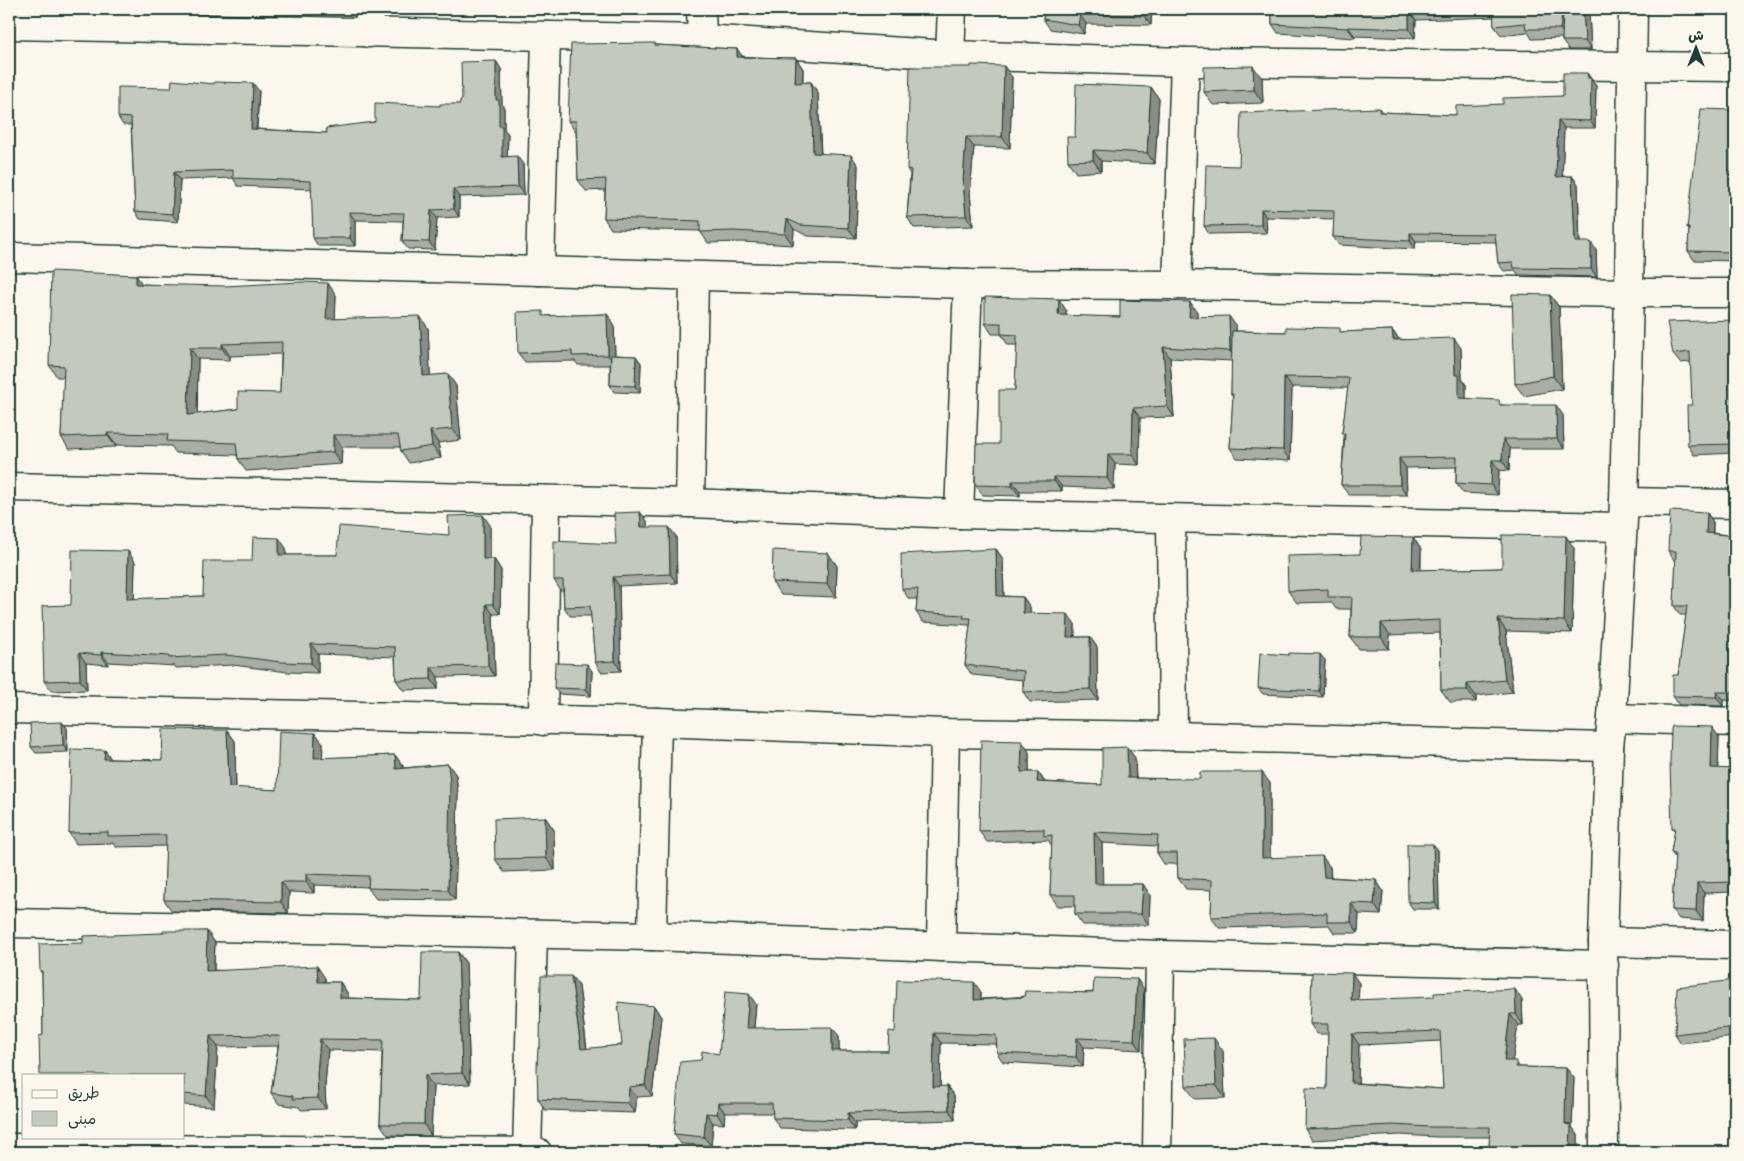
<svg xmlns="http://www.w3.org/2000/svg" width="1744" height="1161" font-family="Caveat,'Playpen Sans Arabic',sans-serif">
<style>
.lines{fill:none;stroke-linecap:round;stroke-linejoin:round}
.minor-casing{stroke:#1f3d34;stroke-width:31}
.minor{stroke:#fbf7ec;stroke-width:28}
.wall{fill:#a9ada3;stroke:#1f3d34;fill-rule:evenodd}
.shaded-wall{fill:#898d85;stroke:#1f3d34}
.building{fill:#c4c9be;stroke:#1f3d34;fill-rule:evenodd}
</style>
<rect width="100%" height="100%" fill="#fbf7ec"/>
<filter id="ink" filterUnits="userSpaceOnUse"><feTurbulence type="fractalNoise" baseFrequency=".02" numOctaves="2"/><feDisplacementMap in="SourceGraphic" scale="10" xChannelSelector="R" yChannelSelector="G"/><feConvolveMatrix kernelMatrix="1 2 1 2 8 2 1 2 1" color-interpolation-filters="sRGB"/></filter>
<g filter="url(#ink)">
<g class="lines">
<defs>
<g id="minor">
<polyline points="701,9 702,39"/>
<polyline points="9,25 702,39 950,55 1185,62 1735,67"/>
<polyline points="369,33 370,9"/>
<polyline points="950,55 952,9"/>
<polyline points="9,257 540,271 968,284 1177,285 1629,293 1735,293"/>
<polyline points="540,271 546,36"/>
<polyline points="1177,285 1185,62"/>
<polyline points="9,487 690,503 959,514 1622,527"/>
<polyline points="1624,502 1735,504"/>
<polyline points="690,503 694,277"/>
<polyline points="959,514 968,284"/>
<polyline points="1171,519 1173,736"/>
<polyline points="9,709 657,722 945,733 1173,736 1609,747"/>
<polyline points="1612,718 1735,722"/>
<polyline points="543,721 546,500"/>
<polyline points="9,923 652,936 1160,955 1604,965"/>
<polyline points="652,936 657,722"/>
<polyline points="1603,942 1735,945"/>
<polyline points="941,947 945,733"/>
<polyline points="9,1148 537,1152"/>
<polyline points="527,1151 533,935"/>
<polyline points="1157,1152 1160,955"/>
<polyline points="1604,1152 1603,942 1609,747 1612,718 1624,502 1629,293 1633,9"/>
</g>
</defs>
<use href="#minor" class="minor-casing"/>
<use href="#minor" class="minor"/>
</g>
<g class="wall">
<polygon points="50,9 85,9 85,11 51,10"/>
<polygon points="1045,9 1152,9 1151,25 1086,24 1084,34 1050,29 1043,19"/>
<polygon points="1272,9 1587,9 1589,12 1591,50 1569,50 1562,41 1562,38 1532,39 1528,32 1501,35 1494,26 1494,17 1416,20 1415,38 1355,36 1355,38 1278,33 1272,24"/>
<polygon points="655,43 656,45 737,49 743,57 796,58 803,69 803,82 811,82 818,93 821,153 858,165 856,238 808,236 794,229 793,245 742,242 708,243 700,231 611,229 604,218 605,190 586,191 578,180 576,132 568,121"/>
<polygon points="496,61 501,69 502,105 504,108 504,129 508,134 507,157 523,164 524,195 459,197 459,217 437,218 435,250 408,249 402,241 403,221 355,220 355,246 318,246 313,238 312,189 238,186 233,178 180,180 178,222 140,219 135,211 131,125 123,125 118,117 259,91 257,129 327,133 440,106 460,104 462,100"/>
<polygon points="1587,73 1596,86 1595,128 1564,128 1562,176 1572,176 1578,184 1580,242 1596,250 1597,277 1519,275 1515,270 1504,271 1498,263 1496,242 1416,241 1415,249 1339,245 1333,237 1334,219 1266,217 1267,233 1209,234 1204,226 1239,166 1379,108 1382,112 1456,115 1503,104 1563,96"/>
<polygon points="1012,77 1010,148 974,147 970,193 973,226 914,228 907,217 910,174 907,169"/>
<polygon points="1262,78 1263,103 1213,105 1204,92"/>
<polygon points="1151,87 1159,99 1155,164 1101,161 1101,171 1076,173 1068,161 1075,137"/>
<polygon points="1735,110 1735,261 1694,260 1688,251 1689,230 1687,228"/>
<path d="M143,284L336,295L335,319L428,328L430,376L448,374L456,386L461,440L438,443L441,458L409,463L401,451L400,447H342L341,464L246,471L238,459L237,455L176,453L171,446L116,445V447L69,449L61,437L64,377H57L49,365ZM281,354L280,393L238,409L197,414L198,359L230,360V356Z"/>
<polygon points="1550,295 1559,307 1562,389 1524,396 1515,384"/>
<polygon points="1190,302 1197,312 1197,317 1236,326 1236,331 1286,332 1343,332 1392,330 1399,339 1461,348 1462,379 1466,385 1466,399 1563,415 1564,449 1510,449 1509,471 1499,470 1498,495 1463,493 1456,483 1456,467 1406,468 1407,495 1349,495 1341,485 1344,437 1342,433 1348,388 1292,387 1290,461 1237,458 1230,448 1233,397 1231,394 1232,361 1170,358 1174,417 1140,418 1139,465 1115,464 1114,489 1062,487 1062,491 1020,491 1020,496 983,495 975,485 999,444 1015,390 1017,345 1008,345 1001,334 992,334 985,323 1066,310 1066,316 1120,317"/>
<polygon points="607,314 614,324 615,355 636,356 641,363 640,393 614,392 610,385 610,365 578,365 575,361 525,362 518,353 546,316"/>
<polygon points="1735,320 1735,453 1694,455 1688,445 1692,405 1691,362 1680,363 1673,354"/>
<polygon points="640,512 647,521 647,527 676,536 677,583 619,586 621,671 601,672 595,662 591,616 570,616 564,607 563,590 560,590 554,580 616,544"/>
<polygon points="1707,513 1713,522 1713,533 1735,536 1735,701 1723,700 1723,706 1679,705 1673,696 1678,675 1686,615 1680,615 1674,606 1676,560 1674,560 1668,551"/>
<polygon points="490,525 490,559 494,559 501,570 500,614 493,614 495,676 438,677 438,689 403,690 396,680 395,657 318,654 318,673 288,672 233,665 176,668 175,666 108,662 108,665 86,663 87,690 51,691 44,681 71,605 128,551 135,562 134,599 203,596 252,561 286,548 286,555 337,555 449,535"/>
<polygon points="1574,548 1572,633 1506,631 1513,692 1476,696 1476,702 1450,702 1441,690 1440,633 1390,635 1389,649 1359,649 1350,637 1351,609 1336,609 1331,602 1297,603 1288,591 1360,554 1421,549 1421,570 1502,568"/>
<polygon points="996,549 1003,559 1004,596 1023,597 1030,607 1030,613 1075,624 1075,637 1090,637 1097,647 1098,700 1030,702 1023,692 1023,680 972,675 965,665 970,627 969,625 923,622 916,612 917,599 909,599 902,589"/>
<polygon points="828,553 837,566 836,597 781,595 772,582"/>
<polygon points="1325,660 1323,697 1263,694 1258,688"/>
<polygon points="592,671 591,696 559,694 554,688"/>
<polygon points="62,722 67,728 68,752 36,753 31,747"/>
<polygon points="227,730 235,741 236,788 277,790 315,733 323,743 322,758 395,755 403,766 403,768 448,764 456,775 458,794 455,900 376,899 368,888 368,887 314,885 314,893 289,892 288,913 172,911 164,900 166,846 116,847 113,843 76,844 69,833 105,750 111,759 162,760"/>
<polygon points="1719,737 1718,769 1735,769 1735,892 1704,893 1703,921 1679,919 1672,910 1675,858 1671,852 1675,831 1672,828"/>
<polygon points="1127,747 1135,758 1136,778 1270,783 1270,858 1330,867 1331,877 1376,880 1383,891 1381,915 1359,914 1358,933 1334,933 1329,925 1219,928 1211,917 1212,890 1186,889 1178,878 1178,864 1164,864 1157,853 1157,846 1102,843 1102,884 1143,884 1150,895 1149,925 1083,925 1075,914 1075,906 1058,906 1050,895 1052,846 1048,840 987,842 979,831 1029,752 1029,772 1038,772 1045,782 1102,785"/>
<polygon points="545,817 554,830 555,870 504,872 495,859"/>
<polygon points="1433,844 1438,850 1439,909 1413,909 1408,902"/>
<polygon points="207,931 215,943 214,970 325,978 325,982 340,982 348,994 348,998 421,1000 458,952 466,963 470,1084 433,1086 431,1136 388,1135 380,1124 382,1052 328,1050 325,1085 326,1109 301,1110 299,1107 279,1104 271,1093 278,1047 276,1046 218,1047 214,1107 184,1105 184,1075 43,1035 42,974 40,971 83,943 163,933"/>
<polygon points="571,976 579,986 587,1049 622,1045 654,1006 661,1017 652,1096 637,1097 635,1113 545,1110 538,1099 540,1048"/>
<polygon points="1735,980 1735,1037 1681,1043 1675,1034"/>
<path d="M1359,983L1358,1000H1522L1523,1025H1518L1512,1061L1520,1067L1566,1068L1574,1078L1572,1127L1578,1135V1152H1493L1489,1146L1490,1137H1437L1400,1135L1312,1140L1305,1129L1327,1089L1328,1034H1317L1310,1024ZM1441,1041L1443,1089L1358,1083L1359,1045Z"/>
<polygon points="1144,989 1141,1050 1084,1047 1083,1067 1003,1062 997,1053 996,1044 941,1043 940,1087 954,1096 955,1120 855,1123 855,1130 780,1128 773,1118 773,1113 725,1113 724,1124 713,1123 711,1146 681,1144 674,1134 701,1060 719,1054 756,1004 754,1028 839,1036 839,1051 888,1051 895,1032 981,992 981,999"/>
<polygon points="1223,1051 1225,1098 1195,1099 1186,1086"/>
</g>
<g class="shaded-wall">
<polygon points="1145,9 1152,9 1151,25 1144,16"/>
<polygon points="1563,9 1567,38 1560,29"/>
<polygon points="1583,9 1587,9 1589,12 1591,50 1585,41"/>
<polygon points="1409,10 1416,20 1415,38 1409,29"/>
<polygon points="1080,14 1086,24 1084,34 1078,25"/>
<polygon points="1348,27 1355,36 1355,38 1348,28"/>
<polygon points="737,49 745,60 737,57"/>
<polygon points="796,58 803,69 802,93 795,83"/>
<polygon points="496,61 501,69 502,105 504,108 504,129 508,134 507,165 502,157 496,100"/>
<polygon points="1004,66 1012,77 1010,148 1002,137"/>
<polygon points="1253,66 1262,78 1263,103 1254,90"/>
<polygon points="1587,73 1596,86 1595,128 1590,121"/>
<polygon points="811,82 818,93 821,164 813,153"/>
<polygon points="253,83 259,91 256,136 251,129"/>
<polygon points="1151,87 1159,99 1155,164 1147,153"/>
<polygon points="1558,120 1564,128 1562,185 1556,177"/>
<polygon points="966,137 974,147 970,193 973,226 966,216 963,182"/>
<polygon points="1093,150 1101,161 1101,171 1093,160"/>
<polygon points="851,155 858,165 856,238 848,228"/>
<polygon points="517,156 523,164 524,195 518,187"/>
<polygon points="174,172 180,180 178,222 172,214"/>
<polygon points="1572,176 1578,184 1580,250 1575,242"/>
<polygon points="453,189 459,197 459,217 454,209"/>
<polygon points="1261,209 1266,217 1267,233 1261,225"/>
<polygon points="431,210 437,218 435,250 429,242"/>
<polygon points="349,212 355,220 355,246 350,238"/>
<polygon points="787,219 794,229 793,245 785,234"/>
<polygon points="1410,233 1416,241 1415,249 1410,241"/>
<polygon points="1591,242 1596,250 1597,277 1591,269"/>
<polygon points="136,275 144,287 136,284"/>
<polygon points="328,283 336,295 335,331 326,319"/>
<polygon points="1550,295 1559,307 1562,389 1553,376"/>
<polygon points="1059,299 1066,310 1066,326 1058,315"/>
<polygon points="1190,302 1197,312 1197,327 1189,317"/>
<polygon points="607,314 614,324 615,365 608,355"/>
<polygon points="420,316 428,328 431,388 423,376"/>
<polygon points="1229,316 1236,326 1237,361 1230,351"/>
<polygon points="1392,330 1399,340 1393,340"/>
<polygon points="1454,338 1461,348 1462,379 1466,385 1466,409 1459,398 1455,375"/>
<polygon points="222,344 230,356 230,360 222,348"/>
<polygon points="1163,347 1170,358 1174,417 1167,406"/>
<polygon points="190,348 198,359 197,427 188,415"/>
<polygon points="636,356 641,363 640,393 635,386"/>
<polygon points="448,374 456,386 461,440 452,429"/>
<polygon points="1284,377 1292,387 1290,461 1283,450"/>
<polygon points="1556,405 1563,415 1564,449 1557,439"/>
<polygon points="1133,408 1140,418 1139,465 1132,454"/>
<polygon points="430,431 438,443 441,458 432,446"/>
<polygon points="107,433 116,445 116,447 107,435"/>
<polygon points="333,435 342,447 341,464 333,452"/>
<polygon points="1503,439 1510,449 1509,471 1502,460"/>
<polygon points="1108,454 1115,464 1114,489 1107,478"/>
<polygon points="1399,458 1406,468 1407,495 1400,485"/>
<polygon points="1492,460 1499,470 1498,495 1491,485"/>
<polygon points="1054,477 1062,487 1062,491 1054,481"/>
<polygon points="1012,481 1020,491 1020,496 1012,486"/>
<polygon points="640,512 647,521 648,537 641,527"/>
<polygon points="1707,513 1713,522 1712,542 1706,533"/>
<polygon points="483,515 490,525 490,569 483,559"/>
<polygon points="669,527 676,536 677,583 670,574"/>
<polygon points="1566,536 1574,548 1572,633 1564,621"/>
<polygon points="1413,537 1421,549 1420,582 1412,570"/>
<polygon points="279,538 286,548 286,565 279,555"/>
<polygon points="996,549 1003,559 1004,606 997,596"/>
<polygon points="128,551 135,562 134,609 127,599"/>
<polygon points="828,553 837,566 836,597 827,584"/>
<polygon points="494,559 501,570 500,614 493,604"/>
<polygon points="613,577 619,586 621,671 615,661"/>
<polygon points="1023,597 1030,607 1030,623 1023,613"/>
<polygon points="486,604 493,614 495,676 488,666"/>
<polygon points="1068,614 1075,624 1074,647 1067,637"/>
<polygon points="1498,619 1506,631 1513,692 1505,680"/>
<polygon points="1381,623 1390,635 1389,649 1381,637"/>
<polygon points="1090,637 1097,647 1098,700 1090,689"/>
<polygon points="311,644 318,654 318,673 311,663"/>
<polygon points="101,652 108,662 108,665 101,655"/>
<polygon points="79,653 86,663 87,690 80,680"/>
<polygon points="1320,654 1325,660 1323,697 1319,691"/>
<polygon points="587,664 592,671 591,696 586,689"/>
<polygon points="431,667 438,677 438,689 431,679"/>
<polygon points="1467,684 1476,696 1476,702 1467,690"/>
<polygon points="1717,692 1723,700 1723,706 1716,697"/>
<polygon points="62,722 67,728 68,752 63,745"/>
<polygon points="1712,727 1719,737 1718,778 1711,768"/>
<polygon points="227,730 235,741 236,798 229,787"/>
<polygon points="315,733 323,743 322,769 314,758"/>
<polygon points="1022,741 1029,752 1029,783 1021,772"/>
<polygon points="1127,747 1135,758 1136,789 1128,778"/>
<polygon points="105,750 112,761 104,759"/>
<polygon points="395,755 403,766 403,780 396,769"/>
<polygon points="448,764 456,775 458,794 455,900 448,890"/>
<polygon points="1038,772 1045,783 1037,782"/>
<polygon points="1262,772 1270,783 1270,869 1262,858"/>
<polygon points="545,817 554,830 555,870 546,858"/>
<polygon points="1094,832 1102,843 1103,895 1095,884"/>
<polygon points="1433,844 1438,850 1439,909 1435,903"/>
<polygon points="1322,856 1330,867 1331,888 1324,877"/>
<polygon points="306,874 314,885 314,893 306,882"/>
<polygon points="1376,880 1383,891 1381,915 1374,904"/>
<polygon points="281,882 289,892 288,913 281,902"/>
<polygon points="1697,883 1704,893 1703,921 1696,911"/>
<polygon points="1143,884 1150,895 1149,925 1141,914"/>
<polygon points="1351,903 1359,914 1358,933 1351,922"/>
<polygon points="207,931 215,943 213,982 206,971"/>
<polygon points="458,952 466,963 470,1084 462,1073"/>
<polygon points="317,966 325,978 326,993 318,982"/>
<polygon points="1352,973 1359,983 1358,1011 1351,1000"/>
<polygon points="571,976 579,986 588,1060 581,1049"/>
<polygon points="1137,979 1144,989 1141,1050 1134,1040"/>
<polygon points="340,982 348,994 348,1009 340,998"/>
<polygon points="974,982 981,992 980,1009 974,1000"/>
<polygon points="1515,989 1522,1000 1523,1025 1516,1014"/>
<polygon points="749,994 756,1004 753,1037 746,1028"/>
<polygon points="654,1006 661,1017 652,1096 645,1085"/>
<polygon points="1510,1014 1518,1025 1511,1071 1504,1061"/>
<polygon points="832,1027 839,1036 839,1061 832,1051"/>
<polygon points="934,1033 941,1043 940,1097 933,1087"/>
<polygon points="1352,1034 1359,1045 1358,1093 1351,1083"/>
<polygon points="210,1036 218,1047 214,1107 206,1096"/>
<polygon points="1077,1038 1084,1047 1083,1067 1076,1057"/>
<polygon points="1214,1038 1223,1051 1225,1098 1216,1085"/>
<polygon points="320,1039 328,1050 325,1085 326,1109 318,1098 317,1074"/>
<polygon points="1566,1068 1574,1078 1572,1127 1578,1135 1578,1152 1570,1152 1565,1124"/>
<polygon points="425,1075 433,1086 431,1136 424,1124"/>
<polygon points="947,1086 954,1096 955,1120 949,1110"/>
<polygon points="629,1087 637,1097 635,1113 628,1103"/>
<polygon points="718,1103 725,1113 724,1124 717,1114"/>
<polygon points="706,1113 713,1123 711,1146 704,1137"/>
<polygon points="848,1113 855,1123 855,1130 848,1120"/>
<polygon points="114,1147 118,1152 114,1152"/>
</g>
<g class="building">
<polygon points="1045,9 1145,9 1144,16 1080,14 1078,25 1043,19"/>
<polygon points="1272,9 1465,9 1409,10 1409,29 1348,27 1348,28 1272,24"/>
<polygon points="1493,9 1563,9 1560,29 1526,29 1525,23 1494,26"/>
<polygon points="1563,9 1583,9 1585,41 1562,41"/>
<polygon points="655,43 655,45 737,49 737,57 796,58 795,83 811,82 813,153 851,155 848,228 800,225 787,219 785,234 734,231 700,232 700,221 604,218 606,179 578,180 576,121 568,121 571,44"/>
<polygon points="496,61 496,100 499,100 499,126 502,126 502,157 517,156 518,187 453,189 454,209 431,210 429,242 402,241 404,213 349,212 350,238 313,238 311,181 233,178 233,170 174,172 172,214 135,211 131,118 118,117 118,87 171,88 172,80 214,84 214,82 253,83 251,129 327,133 326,128 375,122 375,103 440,106 440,104 460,104 460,100 462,100 461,62"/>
<polygon points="971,65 1004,66 1002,137 966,137 963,182 966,216 907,217 911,170 907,169 910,67 971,67"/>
<polygon points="1253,66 1254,90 1204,92 1204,67"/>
<polygon points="1563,73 1587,73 1588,78 1591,78 1590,121 1558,120 1556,177 1572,176 1575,242 1591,242 1591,269 1514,268 1513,262 1498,263 1495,234 1410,233 1410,241 1333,237 1334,211 1261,209 1261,225 1204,226 1206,165 1239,166 1241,113 1379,108 1379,112 1456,115 1456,106 1503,104 1503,98 1563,96"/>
<polygon points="1076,84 1151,87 1147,153 1093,150 1093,160 1068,161 1067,137 1075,137"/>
<polygon points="1701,109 1735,110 1735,252 1688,251 1689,228 1687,228"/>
<path d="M51,271L136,275V284L225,286L300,282L328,283L326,319L420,316L423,376L448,374L452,429L430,431L432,446L401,451L398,435H333V452L238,459L236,443L167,441L168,434L107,433V435L61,437L64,366L49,365ZM282,342L280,393L238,392V409L188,415L190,348H222V344Z"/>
<polygon points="1512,294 1550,295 1553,376 1515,384"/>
<polygon points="985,297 1059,299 1058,315 1120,317 1120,300 1190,302 1189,317 1229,316 1230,351 1163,347 1167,406 1133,408 1132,454 1108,454 1107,478 1054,477 1054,481 1012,481 1012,486 975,485 976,444 999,444 999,390 1015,390 1017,335 1001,334 1001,323 985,323"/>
<polygon points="543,311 543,316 607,314 608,355 572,356 572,351 518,353 517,312"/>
<polygon points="1735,320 1735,444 1688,445 1687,405 1692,405 1690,352 1673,354 1667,322"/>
<polygon points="1286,327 1340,328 1340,332 1392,330 1393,340 1454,338 1455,375 1459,375 1459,398 1499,400 1500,405 1556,405 1557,439 1503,439 1502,460 1492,460 1491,485 1456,483 1457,457 1399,458 1400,485 1341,485 1345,434 1342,433 1349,378 1284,377 1283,450 1230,448 1233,394 1231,394 1232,331 1286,332"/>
<polygon points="611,355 636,356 635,386 610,385"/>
<polygon points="1670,511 1707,513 1706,533 1735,536 1735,692 1717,692 1716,697 1673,696 1673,675 1678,675 1687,606 1674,606 1676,551 1668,551"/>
<polygon points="640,512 641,527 669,527 670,574 613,577 615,661 595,662 590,606 564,607 563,580 554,580 554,541 616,544 614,513"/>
<polygon points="483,515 483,559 494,559 493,604 486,604 488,666 431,667 431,679 396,680 395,647 311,644 311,663 281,662 226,655 169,658 169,656 101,652 101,655 79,653 80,680 44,681 42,606 71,605 72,550 128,551 127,599 203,596 204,561 252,561 253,537 279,538 279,555 337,555 339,526 449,535 448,516"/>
<polygon points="1502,535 1566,536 1564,621 1498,619 1505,680 1467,684 1467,690 1441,690 1440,620 1381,623 1381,637 1350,637 1352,597 1328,597 1328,589 1288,591 1287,556 1360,554 1361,536 1413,537 1412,570 1502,568"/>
<polygon points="996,549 997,596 1023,597 1023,613 1068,614 1067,637 1090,637 1090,689 1023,692 1024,671 965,665 971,618 963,618 964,615 916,612 918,589 902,589 901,554"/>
<polygon points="773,550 828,553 827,584 772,582"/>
<polygon points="1260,653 1289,655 1289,653 1320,654 1319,691 1258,688"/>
<polygon points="555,663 587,664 586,689 554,688"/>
<polygon points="62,722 63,745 31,747 30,723"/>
<polygon points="1672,726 1712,727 1711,768 1735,769 1735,882 1697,883 1696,911 1672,910 1675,853 1671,852 1675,828 1672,828 1670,763 1671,729"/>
<polygon points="163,729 227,730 229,787 277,790 279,731 315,733 314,758 395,755 396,769 448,764 450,783 448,890 368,888 369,876 306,874 306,882 281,882 281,902 164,900 166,835 108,836 108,832 69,833 71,749 105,750 104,759 162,760"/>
<polygon points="981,740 1022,741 1021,772 1038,772 1037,782 1102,785 1102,748 1127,747 1128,778 1200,779 1200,772 1262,772 1262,858 1322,856 1324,877 1376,880 1374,904 1351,903 1351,922 1327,922 1327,913 1211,917 1212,880 1178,878 1177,853 1157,853 1158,835 1094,832 1095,884 1143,884 1141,914 1075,914 1075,895 1050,895 1052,835 1044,836 1044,829 979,831"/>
<polygon points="545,817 546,858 495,859 494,819"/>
<polygon points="1407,844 1433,844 1435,903 1408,902"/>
<polygon points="163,931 207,931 206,971 317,966 318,982 340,982 340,998 421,1000 422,952 458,952 462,1073 425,1075 424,1124 380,1124 383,1040 320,1039 317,1074 318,1098 293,1099 293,1096 271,1093 280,1036 269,1036 269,1035 210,1036 206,1096 184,1094 184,1075 40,1075 39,1036 43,1035 42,971 40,971 39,944 83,943 83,936 163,933"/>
<path d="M1312,972L1352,973L1351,1000L1434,997V993L1515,989L1516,1014H1510L1504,1061H1516V1067L1566,1068L1565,1124L1571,1125L1570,1152H1537V1149L1489,1146L1490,1127H1430L1393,1125L1305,1129L1306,1088L1327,1089L1328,1024H1310ZM1440,1031L1443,1089L1351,1083L1352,1034Z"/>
<polygon points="541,976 571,976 581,1049 622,1045 618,1002 654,1006 645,1085 629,1087 628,1103 538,1099 537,1068 538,1048 540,1048"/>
<polygon points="1094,978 1137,979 1134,1040 1077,1038 1076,1057 997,1053 996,1035 934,1033 933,1087 947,1086 949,1110 848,1113 848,1120 773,1118 772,1103 718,1103 717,1114 706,1113 704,1137 674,1134 680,1062 701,1060 702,1051 719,1054 725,992 749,994 746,1028 832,1027 832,1051 888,1051 889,1031 895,1032 897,980 974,982 974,1000 1024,997 1025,991 1093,993"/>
<polygon points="1735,980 1735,1027 1675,1034 1677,987"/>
<polygon points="1214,1038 1216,1085 1186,1086 1184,1039"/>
<polygon points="82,1146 114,1147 114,1152 82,1152"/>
</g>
</g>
<rect width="1744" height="1161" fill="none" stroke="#fbf7ec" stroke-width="30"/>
<rect x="15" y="15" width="1714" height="1131" fill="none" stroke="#1f3d34" stroke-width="2" filter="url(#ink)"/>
<rect x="22" y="1074" width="162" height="65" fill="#fbf7ec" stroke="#a3ada2"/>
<rect x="32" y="1090" width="25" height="8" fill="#fbf7ec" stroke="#a3ada2"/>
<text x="68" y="1098" font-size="15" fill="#1f3d34">طريق</text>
<rect x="32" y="1111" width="25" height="15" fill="#c4c9be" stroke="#a3ada2"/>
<text x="68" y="1124" font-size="15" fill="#1f3d34">مبنى</text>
<g transform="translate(1696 48)" stroke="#fbf7ec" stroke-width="4" paint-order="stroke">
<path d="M0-4L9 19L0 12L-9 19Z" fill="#1f3d34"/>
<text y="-8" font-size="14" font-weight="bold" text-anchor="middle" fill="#1f3d34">ش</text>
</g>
</svg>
